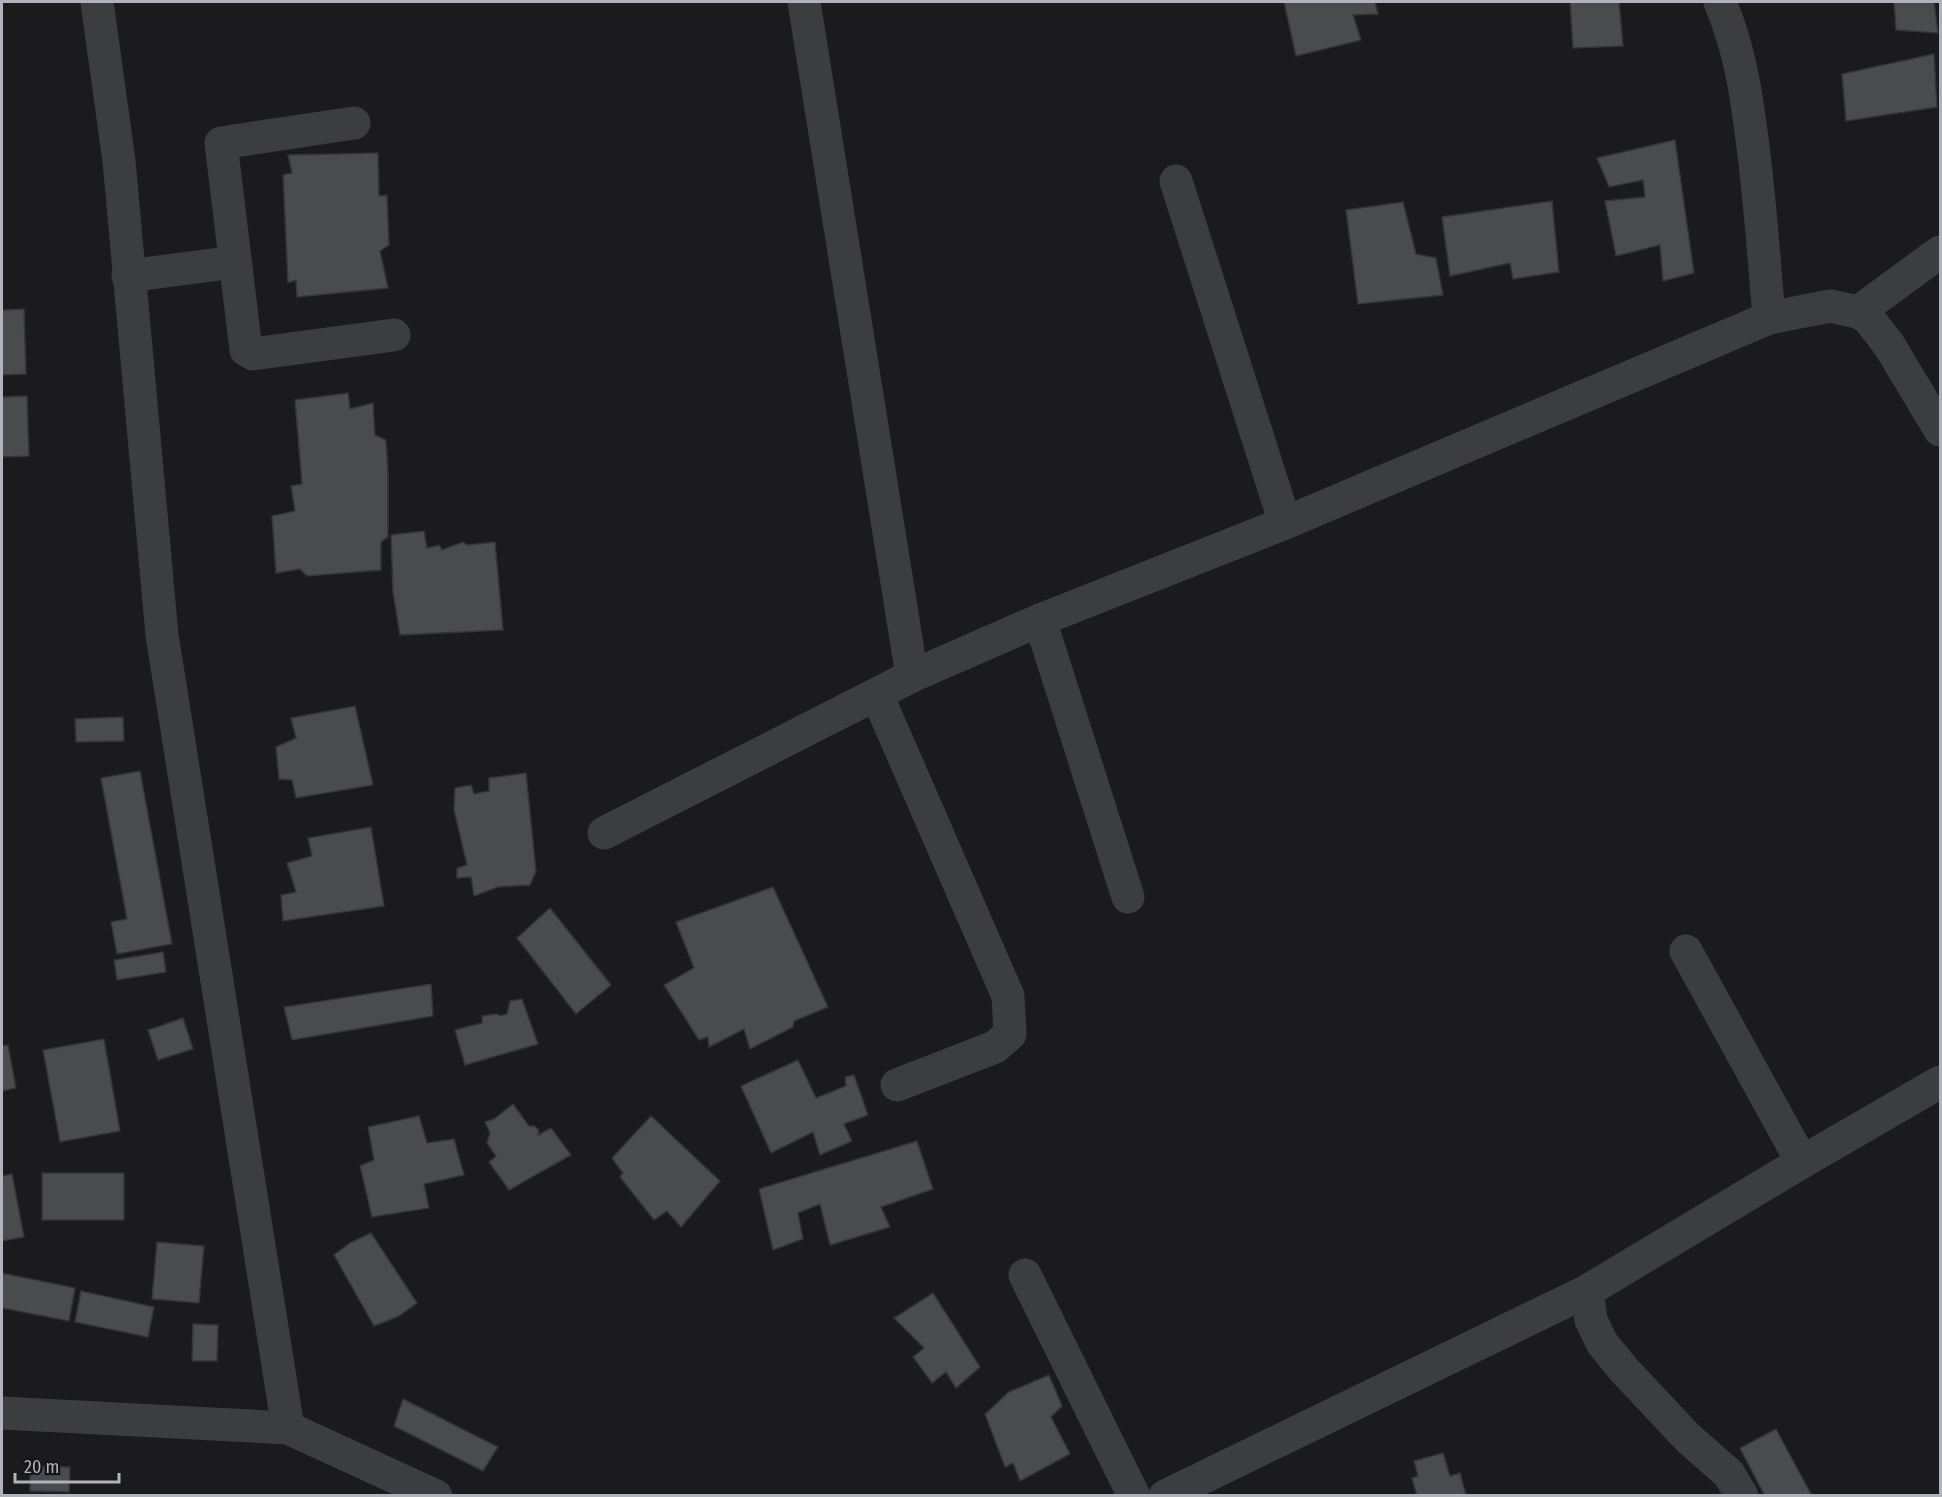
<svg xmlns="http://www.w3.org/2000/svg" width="1942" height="1497" font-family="'Fira Sans Condensed',sans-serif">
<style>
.building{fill:#4a4b4f;stroke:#353538;stroke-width:1.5}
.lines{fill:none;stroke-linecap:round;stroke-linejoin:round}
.minor{stroke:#3c3d41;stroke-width:33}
</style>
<rect width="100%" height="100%" fill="#1b1b1d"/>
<g class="building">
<polygon points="1284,2 1375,2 1378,14 1353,15 1361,40 1296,56"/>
<polygon points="1570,2 1619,2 1623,46 1573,48"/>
<polygon points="1894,2 1934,2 1938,33 1896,30"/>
<polygon points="1934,54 1937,107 1846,121 1842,74"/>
<polygon points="1675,140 1694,273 1663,281 1660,245 1616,256 1605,201 1645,197 1643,180 1609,187 1597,158"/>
<polygon points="378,153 379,196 387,195 389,245 380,251 388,288 297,297 296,280 288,283 283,175 292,173 288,155"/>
<polygon points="1552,201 1559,272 1513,279 1510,263 1450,276 1442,217"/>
<polygon points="1403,202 1416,254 1436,258 1443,295 1358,304 1346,210"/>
<polygon points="24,309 26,374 2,375 2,310"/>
<polygon points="348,393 350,409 373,403 375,435 386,440 388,473 388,537 381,542 381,570 307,576 300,569 276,573 272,516 295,511 291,486 302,484 295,400"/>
<polygon points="27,396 29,456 2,457 2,397"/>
<polygon points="424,531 427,548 439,545 442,550 463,542 467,545 495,542 503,630 400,635 393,592 391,535"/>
<polygon points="355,706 373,785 296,798 292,780 279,779 276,747 296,738 291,718"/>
<polygon points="123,717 124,741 76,742 75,719"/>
<polygon points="140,771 172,944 117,954 111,922 127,919 101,778"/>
<polygon points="526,773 536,871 530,885 498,887 474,896 471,877 457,878 457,868 467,865 454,810 455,788 471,785 474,794 489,791 489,778"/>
<polygon points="371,827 384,906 283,921 281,895 296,892 287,863 312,856 308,838"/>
<polygon points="773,887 828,1007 794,1021 793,1027 750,1049 744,1029 709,1047 708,1037 699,1040 664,985 694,968 676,922"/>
<polygon points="550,908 611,985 576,1014 517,938"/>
<polygon points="163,952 166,972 117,980 114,960"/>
<polygon points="431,984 433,1016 292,1040 284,1007"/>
<polygon points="522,999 538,1044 465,1065 455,1030 482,1023 482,1016 497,1014 500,1016 507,1014 510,1001"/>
<polygon points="183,1018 193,1049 158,1060 148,1030"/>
<polygon points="104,1039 120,1131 60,1142 43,1050"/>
<polygon points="8,1045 16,1088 2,1091 2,1046"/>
<polygon points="798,1060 816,1098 846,1086 845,1077 854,1075 868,1115 844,1124 852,1141 820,1155 813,1132 771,1153 741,1086"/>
<polygon points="513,1104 529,1126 534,1126 539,1130 538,1135 551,1128 571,1155 509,1190 489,1162 496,1156 487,1143 490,1133 485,1122 494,1119"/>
<polygon points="419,1116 427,1143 454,1139 464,1175 424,1184 429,1208 372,1217 360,1166 374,1160 368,1127"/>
<polygon points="651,1116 720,1181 681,1227 667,1211 654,1220 620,1177 623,1173 612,1158"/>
<polygon points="917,1141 933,1189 881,1207 890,1227 830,1245 820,1204 798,1213 803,1239 773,1250 759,1189"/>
<rect x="42" y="1173" width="82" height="47"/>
<polygon points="12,1174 24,1237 2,1241 2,1176"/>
<polygon points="371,1233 417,1303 399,1316 374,1326 334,1255 350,1243"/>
<polygon points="157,1242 204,1246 199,1303 152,1299"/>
<polygon points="2,1273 75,1288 69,1321 2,1308"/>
<polygon points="81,1291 154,1307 148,1337 75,1322"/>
<polygon points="933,1293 980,1367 956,1388 946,1372 932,1383 913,1357 924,1348 894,1318"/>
<polygon points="193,1324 218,1325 217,1361 192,1361"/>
<polygon points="1049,1375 1062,1406 1051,1417 1070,1454 1020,1481 1013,1463 1005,1467 985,1414 1009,1392"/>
<polygon points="403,1399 498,1447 483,1471 394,1426"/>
<polygon points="1776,1429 1812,1496 1765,1496 1740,1448"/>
<polygon points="1443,1453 1450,1476 1460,1473 1466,1495 1417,1496 1412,1478 1418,1476 1414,1461"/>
<polygon points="30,1466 70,1467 69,1492 30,1491"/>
</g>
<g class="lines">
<g class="minor">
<polyline points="97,2 119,161 162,635 288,1428"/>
<polyline points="804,2 912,676"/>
<path d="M1720,2C1739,47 1746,91 1752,139C1760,199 1764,258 1769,318"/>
<polyline points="354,123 221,143 246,350 253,354 394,335"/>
<polyline points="1176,181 1285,523"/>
<polyline points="128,276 235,262"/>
<polyline points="1858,312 1940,252"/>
<polyline points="1040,620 1128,897"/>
<polyline points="877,695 1008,996 1010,1034 995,1047 897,1085"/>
<polyline points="604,833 912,676 1040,620 1285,523 1769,318 1830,306 1858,312 1868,318 1889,345 1940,430"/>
<polyline points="1686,951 1802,1162"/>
<polyline points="1025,1275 1134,1496"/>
<polyline points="1587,1291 1591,1320 1602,1343 1625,1371 1688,1438 1729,1474 1742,1496"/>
<polyline points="2,1413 288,1428 436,1496"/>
<polyline points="1165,1496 1587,1291 1802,1162 1940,1082"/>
</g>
</g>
<rect width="1942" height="1497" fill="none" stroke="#afb3bb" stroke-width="6"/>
<path d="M15 1473v9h104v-9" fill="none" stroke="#afb3bb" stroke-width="3"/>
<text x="24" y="1473" font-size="18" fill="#afb3bb" stroke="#161618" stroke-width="4.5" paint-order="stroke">20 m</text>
</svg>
